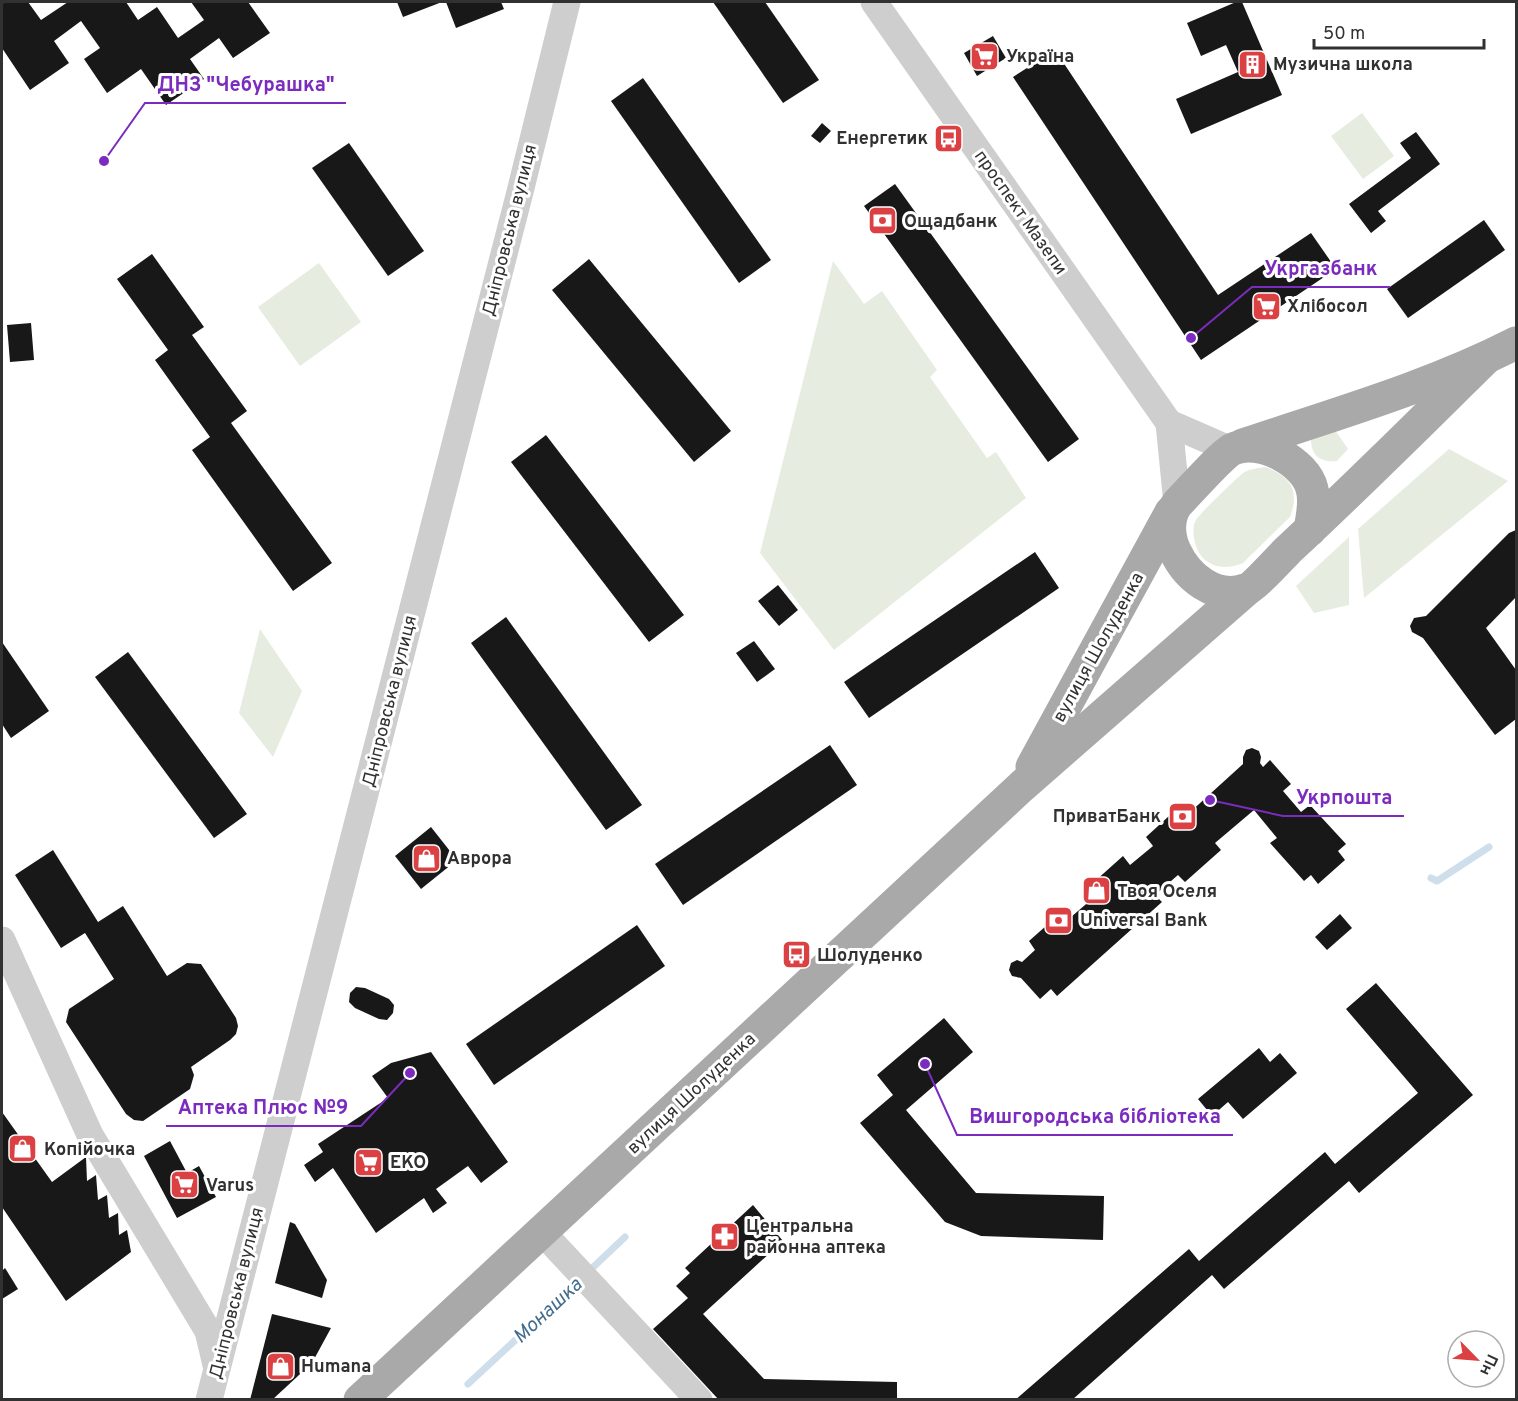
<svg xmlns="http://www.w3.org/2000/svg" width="1518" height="1401" font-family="Overpass,sans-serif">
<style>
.green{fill:#e6ede0}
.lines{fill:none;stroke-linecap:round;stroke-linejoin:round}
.stream{stroke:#cedeeb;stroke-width:7}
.building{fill:#181818}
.minor{stroke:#cecece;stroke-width:27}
.major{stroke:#a9a9a9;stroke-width:33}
.labels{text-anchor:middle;stroke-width:6;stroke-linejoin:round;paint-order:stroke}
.poi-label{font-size:18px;font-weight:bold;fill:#313131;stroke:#fff;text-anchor:start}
.street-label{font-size:18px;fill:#313131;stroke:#fff}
.water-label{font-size:20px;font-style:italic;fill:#436d8f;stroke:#fff}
.leader{fill:none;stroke:#7b2cbf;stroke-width:2}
.callout-dot{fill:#7b2cbf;stroke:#fff;stroke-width:2}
.callout-label{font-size:20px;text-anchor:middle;font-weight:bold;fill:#7b2cbf;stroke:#fff;stroke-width:6;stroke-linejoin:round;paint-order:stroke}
</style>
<rect width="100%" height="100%" fill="#fff"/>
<g class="green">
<polygon points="1362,113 1394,156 1363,179 1331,136"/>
<polygon points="833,261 864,304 882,291 937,370 930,377 987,458 996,452 1026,498 834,650 760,553"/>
<polygon points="319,263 361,322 300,366 258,307"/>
<path d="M1333,427L1348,449L1337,461C1321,463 1311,456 1311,440Z"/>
<polygon points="1449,449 1508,481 1364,598 1358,529"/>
<path d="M1265,467C1291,476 1300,491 1290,517L1243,563C1220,573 1198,564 1194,538C1193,533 1193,524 1196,520C1200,513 1236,479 1243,473C1249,469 1258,468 1265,467Z"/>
<polygon points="1349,537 1349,605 1314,613 1296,586"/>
<polygon points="260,629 302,691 273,757 239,713"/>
</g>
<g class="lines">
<g class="stream">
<polyline points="1431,878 1437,881 1489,847"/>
<polyline points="588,1272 625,1237"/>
<polyline points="468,1384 580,1280"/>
</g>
</g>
<g class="building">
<polygon points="5,2 28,2 41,20 68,2 126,2 138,20 157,7 178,38 204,20 191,2 248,2 270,33 233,58 219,38 190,59 204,79 166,105 141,69 107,93 84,59 100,48 81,21 54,41 69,63 30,90 2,48 2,4"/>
<polygon points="397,2 442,2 403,17"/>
<polygon points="446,2 501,2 504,9 456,28"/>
<polygon points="713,2 765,2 819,80 783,103"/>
<polygon points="1236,2 1242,2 1282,95 1191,134 1176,99 1238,72 1226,45 1201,56 1187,23"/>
<polygon points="993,36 1006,58 977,76 964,53"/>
<polygon points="1055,50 1218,295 1311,233 1336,269 1201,360 1013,77"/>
<polygon points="643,78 771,260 739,283 611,101"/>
<polygon points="822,123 831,131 820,143 811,136"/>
<polygon points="1416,132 1440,164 1378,211 1386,221 1371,233 1349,204 1411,158 1400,143"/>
<polygon points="349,143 424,251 388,276 312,168"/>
<polygon points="895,184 1079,439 1048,462 864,206"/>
<polygon points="1484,220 1505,250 1408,318 1387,289"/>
<polygon points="152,254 204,327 192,335 247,411 231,423 332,563 293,591 192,450 210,437 155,360 168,350 117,279"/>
<polygon points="589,259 731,431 694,462 552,290"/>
<polygon points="31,323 34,360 10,362 7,325"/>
<polygon points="546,435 684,615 649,642 511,462"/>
<polygon points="1516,530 1516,597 1486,628 1516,670 1516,719 1495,735 1423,638 1412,632 1410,626 1414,618 1426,616 1509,533"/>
<polygon points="1035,552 1059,588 869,718 844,682"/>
<polygon points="778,585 798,610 779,626 758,601"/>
<polygon points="506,617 642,805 606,830 471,643"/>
<polygon points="754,641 775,669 757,682 736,653"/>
<polygon points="2,642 49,711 11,738 2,724"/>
<polygon points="128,652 247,814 214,838 95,677"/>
<polygon points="830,745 857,785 683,905 655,864"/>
<polygon points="1252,748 1259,751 1261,757 1260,763 1263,767 1270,760 1291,784 1283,791 1301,812 1310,805 1346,844 1338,851 1345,860 1318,884 1311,875 1304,881 1270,843 1277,838 1254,810 1215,843 1221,850 1185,882 1178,875 1155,895 1162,902 1057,996 1051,989 1040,999 1021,978 1012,976 1009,970 1011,963 1017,960 1022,962 1035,950 1029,941 1065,909 1071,917 1092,899 1085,890 1123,856 1130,865 1153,846 1146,837 1181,805 1188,814 1243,764 1243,757 1246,750"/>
<polygon points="431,827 457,860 421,889 395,856"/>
<polygon points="53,850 98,922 123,906 167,976 187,963 201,964 236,1018 238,1026 236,1034 230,1040 191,1067 194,1075 190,1089 143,1121 134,1120 126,1114 66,1022 69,1009 114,979 85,933 61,948 15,875"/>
<polygon points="1340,914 1352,928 1327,950 1315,937"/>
<polygon points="637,925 665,966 494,1085 466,1044"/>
<polygon points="1376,983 1473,1095 1359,1193 1349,1181 1224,1289 1212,1275 1072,1400 1015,1400 1189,1249 1199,1261 1325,1152 1335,1164 1418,1093 1346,1009"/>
<polygon points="356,987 365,988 389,999 394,1005 393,1013 387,1020 379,1019 355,1008 349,1002 350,993"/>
<polygon points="944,1018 973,1052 906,1110 976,1193 1104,1196 1103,1240 981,1236 945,1222 860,1123 893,1095 877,1075"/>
<polygon points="1259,1048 1270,1062 1280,1053 1297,1073 1243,1119 1228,1102 1212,1116 1198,1099"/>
<polygon points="431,1052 508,1162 481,1183 468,1166 436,1189 447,1203 433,1213 424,1198 376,1233 333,1168 315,1182 304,1165 323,1152 318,1144 388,1098 372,1076 391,1063"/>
<polygon points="2,1112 52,1182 86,1157 87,1181 96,1175 98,1200 107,1195 109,1218 118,1213 119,1235 127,1230 131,1252 66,1301 2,1207"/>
<polygon points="170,1141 187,1173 199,1166 216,1197 177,1218 144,1156"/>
<polygon points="753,1205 783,1241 703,1314 764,1379 897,1382 897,1400 719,1400 653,1329 688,1298 676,1286 690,1273 685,1268"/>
<polygon points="290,1222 295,1224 327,1280 322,1298 275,1283"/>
<polygon points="5,1268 18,1289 2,1299 2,1271"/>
<polygon points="272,1314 331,1328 312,1363 272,1400 250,1400"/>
</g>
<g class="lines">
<g class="minor">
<polyline points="874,2 1169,423 1177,504"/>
<polyline points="1169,423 1231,450"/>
<polyline points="2,940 90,1135 208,1331 216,1365"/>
<polyline points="541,1231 699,1400"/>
<polyline points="209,1400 520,192 567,2"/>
</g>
<g class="major">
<path d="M1243,445C1335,414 1430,387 1516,343"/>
<path d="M1310,530C1312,517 1316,502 1312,489C1306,462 1259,437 1233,449C1222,454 1188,493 1177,504C1167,518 1168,536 1175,551C1187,577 1215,600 1245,590C1253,588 1280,558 1288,550C1355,488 1420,423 1485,359"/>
<polyline points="1032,767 1171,512"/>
<polyline points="360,1400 1022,786 1246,590"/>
</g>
</g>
<defs>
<symbol id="supermarket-square" viewBox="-11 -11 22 22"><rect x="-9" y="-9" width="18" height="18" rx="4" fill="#db4042" stroke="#fff"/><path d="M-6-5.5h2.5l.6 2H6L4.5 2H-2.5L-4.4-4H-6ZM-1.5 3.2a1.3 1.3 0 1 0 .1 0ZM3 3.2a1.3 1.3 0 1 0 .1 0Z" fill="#fff"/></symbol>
<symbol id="building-square" viewBox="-11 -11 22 22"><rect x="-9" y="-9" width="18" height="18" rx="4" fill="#db4042" stroke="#fff"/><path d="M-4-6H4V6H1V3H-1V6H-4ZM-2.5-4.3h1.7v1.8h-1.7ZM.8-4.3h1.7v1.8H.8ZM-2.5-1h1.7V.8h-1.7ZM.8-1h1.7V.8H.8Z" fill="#fff"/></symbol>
<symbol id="bus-square" viewBox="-11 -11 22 22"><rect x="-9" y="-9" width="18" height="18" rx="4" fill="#db4042" stroke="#fff"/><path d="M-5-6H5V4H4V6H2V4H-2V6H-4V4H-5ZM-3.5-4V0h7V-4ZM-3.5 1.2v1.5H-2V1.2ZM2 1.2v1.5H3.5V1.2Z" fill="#fff"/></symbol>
<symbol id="bank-square" viewBox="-11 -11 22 22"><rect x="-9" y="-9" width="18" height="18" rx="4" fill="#db4042" stroke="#fff"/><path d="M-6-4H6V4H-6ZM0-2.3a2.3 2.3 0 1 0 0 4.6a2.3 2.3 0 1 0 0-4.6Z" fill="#fff"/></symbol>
<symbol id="shop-square" viewBox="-11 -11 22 22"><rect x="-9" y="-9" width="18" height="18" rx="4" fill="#db4042" stroke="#fff"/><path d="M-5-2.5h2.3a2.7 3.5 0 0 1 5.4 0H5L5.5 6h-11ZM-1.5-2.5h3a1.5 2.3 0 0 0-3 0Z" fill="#fff"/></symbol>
<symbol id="pharmacy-square" viewBox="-11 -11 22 22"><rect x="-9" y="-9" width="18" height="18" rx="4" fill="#db4042" stroke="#fff"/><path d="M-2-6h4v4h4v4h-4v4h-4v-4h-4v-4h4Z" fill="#fff"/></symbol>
</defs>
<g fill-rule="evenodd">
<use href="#supermarket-square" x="968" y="40" width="33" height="33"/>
<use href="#building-square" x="1236" y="48" width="33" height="33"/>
<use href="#bus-square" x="932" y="122" width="33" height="33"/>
<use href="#bank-square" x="866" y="204" width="33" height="33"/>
<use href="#supermarket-square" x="1250" y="290" width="33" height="33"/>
<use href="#bank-square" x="1166" y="800" width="33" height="33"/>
<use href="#shop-square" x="410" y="842" width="33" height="33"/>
<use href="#shop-square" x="1080" y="874" width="33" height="33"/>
<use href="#bank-square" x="1042" y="904" width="33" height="33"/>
<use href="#bus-square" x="780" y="938" width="33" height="33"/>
<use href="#shop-square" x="6" y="1132" width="33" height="33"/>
<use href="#supermarket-square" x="352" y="1146" width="33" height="33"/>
<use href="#supermarket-square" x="168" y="1168" width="33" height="33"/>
<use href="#pharmacy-square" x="708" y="1220" width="33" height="33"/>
<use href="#shop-square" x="264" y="1350" width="33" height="33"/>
</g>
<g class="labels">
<g class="poi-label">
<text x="1006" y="62">Україна</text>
<text x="1273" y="70">Музична школа</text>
<text x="928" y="144" text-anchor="end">Енергетик</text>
<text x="904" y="227">Ощадбанк</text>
<text x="1287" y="312">Хлібосол</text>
<text x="1161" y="822" text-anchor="end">ПриватБанк</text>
<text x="447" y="864">Аврора</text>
<text x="1117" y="897">Твоя Оселя</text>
<text x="1080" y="926">Universal Bank</text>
<text x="817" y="961">Шолуденко</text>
<text x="44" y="1155">Копійочка</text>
<text x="390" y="1168">EKO</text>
<text x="206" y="1191">Varus</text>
<text x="746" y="1232">Центральна<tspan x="746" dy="21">районна аптека</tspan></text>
<text x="301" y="1372">Humana</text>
</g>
<g class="street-label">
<text transform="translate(1021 212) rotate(55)" y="6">проспект Мазепи</text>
<text transform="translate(509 230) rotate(-76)" y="6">Дніпровська вулиця</text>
<text transform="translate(1098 647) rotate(-61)" y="6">вулиця Шолуденка</text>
<text transform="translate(389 701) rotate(-76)" y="6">Дніпровська вулиця</text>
<text transform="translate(691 1093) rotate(-43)" y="6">вулиця Шолуденка</text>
<text transform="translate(236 1293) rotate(-76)" y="6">Дніпровська вулиця</text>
</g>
<g class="water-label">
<text transform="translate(547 1310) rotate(-43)" y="7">Монашка</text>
</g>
</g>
<path class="leader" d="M104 161L145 103H346M1191 338L1252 287H1390M1210 800L1283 816H1404M410 1073L361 1126H166M925 1064L957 1135H1233"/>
<g class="callout-dot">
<circle cx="104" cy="161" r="6"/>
<circle cx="1191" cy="338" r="6"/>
<circle cx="1210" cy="800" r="6"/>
<circle cx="410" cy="1073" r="6"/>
<circle cx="925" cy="1064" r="6"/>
</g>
<g class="callout-label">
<text x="246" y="91">ДНЗ "Чебурашка"</text>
<text x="1321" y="275">Укргазбанк</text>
<text x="1344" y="804">Укрпошта</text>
<text x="263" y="1114">Аптека Плюс №9</text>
<text x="1095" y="1123">Вишгородська бібліотека</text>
</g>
<rect width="1518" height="1401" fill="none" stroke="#313131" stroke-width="6"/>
<g transform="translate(1476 1359) rotate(115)"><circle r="28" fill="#ffffff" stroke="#adadad" stroke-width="1.5"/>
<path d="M0-4.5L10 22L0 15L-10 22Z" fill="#db4042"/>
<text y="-9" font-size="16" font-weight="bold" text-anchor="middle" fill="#313131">Пн</text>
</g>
<path d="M1314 39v9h170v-9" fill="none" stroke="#313131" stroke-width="3"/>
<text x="1323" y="39" font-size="18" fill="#313131" stroke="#ffffff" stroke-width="4.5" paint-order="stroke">50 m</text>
</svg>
